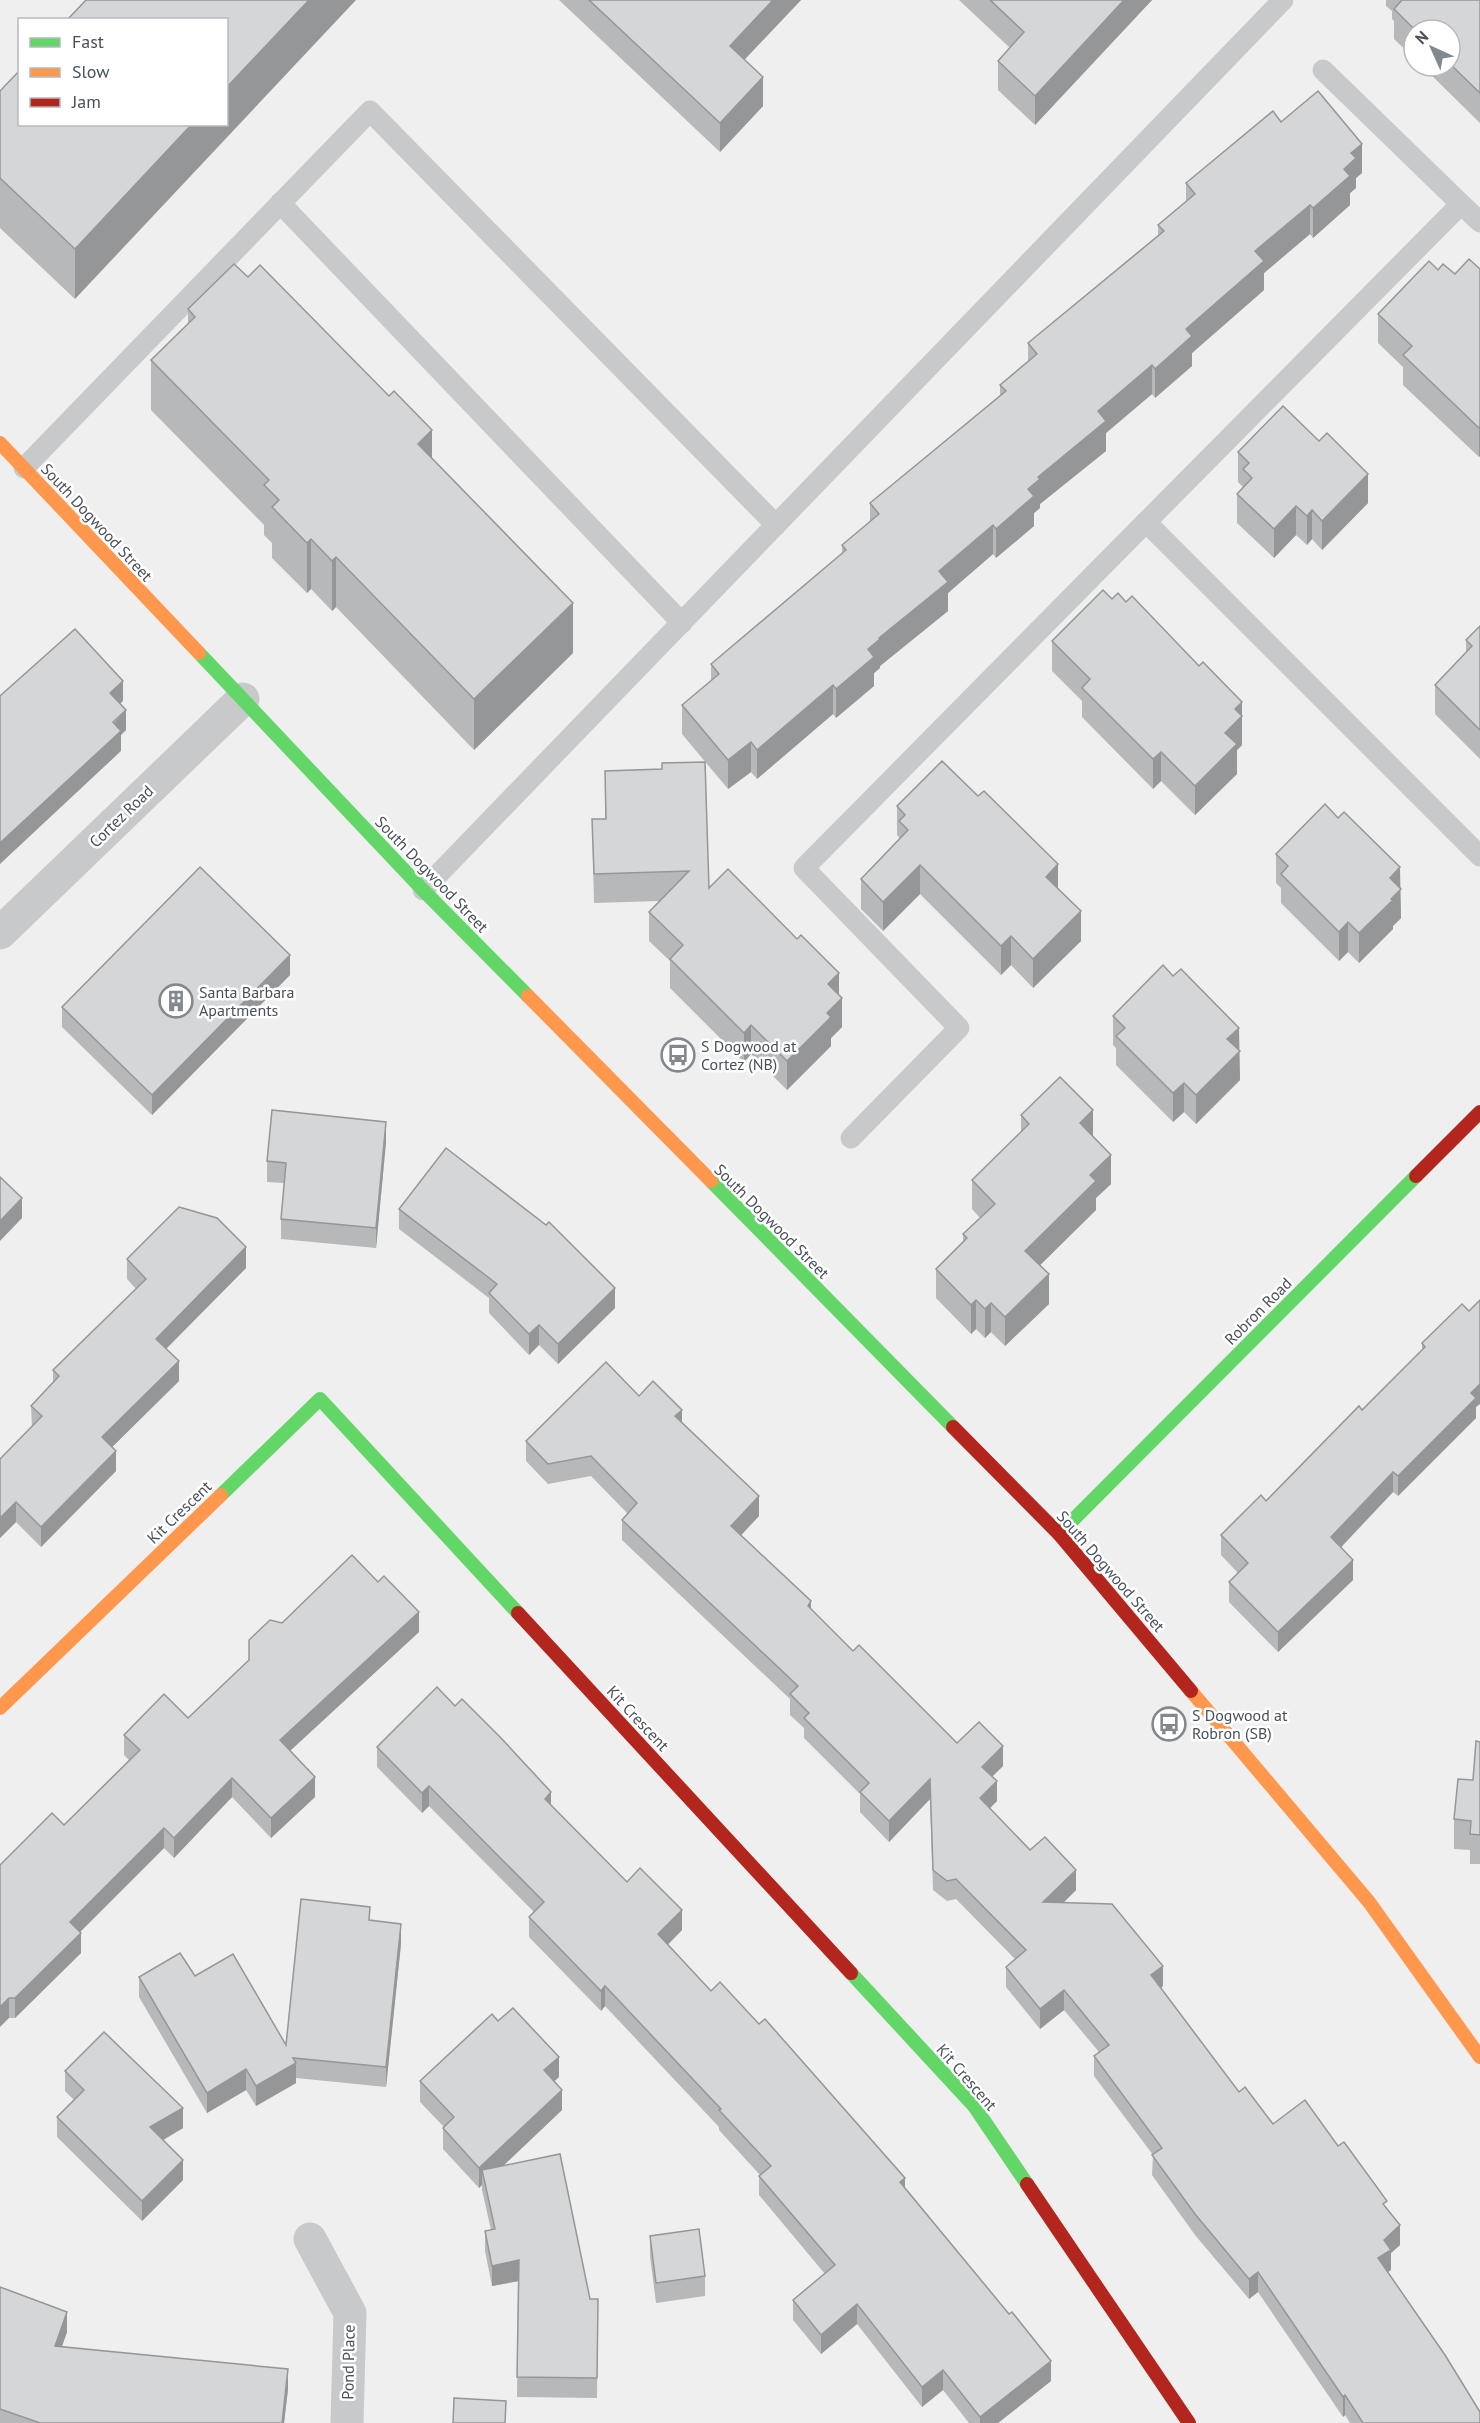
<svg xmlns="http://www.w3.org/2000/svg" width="1480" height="2423" font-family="'PT Sans',sans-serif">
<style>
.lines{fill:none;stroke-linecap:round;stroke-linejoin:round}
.lane{stroke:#c7c9ca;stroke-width:21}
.street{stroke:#c7c9ca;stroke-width:33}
.fast{stroke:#63d668;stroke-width:14}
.slow{stroke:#ff974d;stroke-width:14}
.jam{stroke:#b3261e;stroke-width:14}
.wall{fill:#b7b8ba}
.shaded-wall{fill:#959697}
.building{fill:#d5d6d8;stroke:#959697;stroke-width:1.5}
.labels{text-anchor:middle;stroke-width:5;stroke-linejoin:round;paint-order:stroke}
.street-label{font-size:16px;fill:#485059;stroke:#fff}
.poi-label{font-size:16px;fill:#485059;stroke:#fff;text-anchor:start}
</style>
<rect width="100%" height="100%" fill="#efefef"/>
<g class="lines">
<g class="lane">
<polyline points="1323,70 1461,204 1146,522 1480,856"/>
<polyline points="280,203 682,623"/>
<polyline points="1461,204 1480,222"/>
<polyline points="24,468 370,111 776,525"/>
<polyline points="423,890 1283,0"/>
<polyline points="851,1138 959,1028 804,868 1146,522"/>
</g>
<g class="street">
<polyline points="0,933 243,699"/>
<polyline points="310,2239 350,2313 347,2423"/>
</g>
<g class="fast">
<polyline points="199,653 423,890 528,996"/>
<polyline points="711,1181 953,1427"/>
<polyline points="221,1495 320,1399 518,1613"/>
<polyline points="1059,1534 1416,1176"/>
<polyline points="851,1973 974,2106 1027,2184"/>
</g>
<g class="slow">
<polyline points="0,443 199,653"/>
<polyline points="528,996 711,1181"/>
<polyline points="1191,1691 1369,1902 1480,2057"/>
<polyline points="0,1708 221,1495"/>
</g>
<g class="jam">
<polyline points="1416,1176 1480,1112"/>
<polyline points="953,1427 1059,1534 1191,1691"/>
<polyline points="518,1613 851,1973"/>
<polyline points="1027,2184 1189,2423"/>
</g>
</g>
<g class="wall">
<polygon points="86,0 75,299 0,228 0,91"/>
<polygon points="559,0 801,0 744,60 763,106 720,152"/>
<polygon points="959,0 1152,0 1035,125 998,90 998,61 1010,48"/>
<polygon points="1386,0 1480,0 1480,123 1422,66 1450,66 1450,30 1414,30 1414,58 1394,39 1394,21 1392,19 1392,11 1386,6"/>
<polygon points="1281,122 1362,173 1356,178 1356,188 1350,193 1350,205 1313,238 1310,234 1264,273 1264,290 1192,353 1192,366 1155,398 1152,394 1106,433 1106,451 1040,504 1040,508 1034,513 1034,526 996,558 993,554 948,593 948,611 880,666 880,668 874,673 874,686 836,718 833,714 757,779 751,772 728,789 682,734 682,705 711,681 711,664 842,553 842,545 870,522 870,503 1000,395 1000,385 1028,361 1028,343 1158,235 1158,225 1186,201 1186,183"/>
<polygon points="1480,269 1479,457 1403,385 1403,367 1378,343 1378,314 1438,270 1455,274"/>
<polygon points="188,309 432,458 573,653 474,750 336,607 332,611 311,589 307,593 272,558 272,543 264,535 264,525 151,410 151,360 188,324"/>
<polygon points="1238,452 1368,503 1322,550 1312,539 1307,545 1296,535 1274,558 1237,523 1237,494 1243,487 1238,482"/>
<polygon points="1112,599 1126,602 1199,666 1242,702 1242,745 1237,750 1237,774 1195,815 1161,781 1153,789 1082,717 1082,701 1052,671 1052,641"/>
<polygon points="1480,626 1480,759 1435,714 1435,685 1466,653 1466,640"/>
<polygon points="605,771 709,888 839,995 842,1027 831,1038 831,1046 787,1090 751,1054 744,1062 670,988 670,961 649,941 649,912 659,901 594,903 592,819 605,819"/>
<polygon points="897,806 1058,889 1081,941 1033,988 1011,965 1001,975 920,894 883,931 861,909 861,879 899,840 899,837 897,835"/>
<polygon points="1276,854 1400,888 1401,918 1393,926 1393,929 1359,963 1348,952 1339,961 1281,903 1281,888 1276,883"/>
<polygon points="290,975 152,1115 62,1027 62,1007"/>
<polygon points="1113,1016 1239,1050 1240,1080 1196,1124 1184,1112 1173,1122 1116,1065 1116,1048 1113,1045"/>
<polygon points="1021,1115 1093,1136 1111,1184 1096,1198 1096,1210 1040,1265 1049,1304 1005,1346 991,1332 985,1338 976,1329 971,1334 936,1298 936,1269 963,1242 963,1234 980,1218 972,1209 972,1180 1021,1132"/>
<polygon points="386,1142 376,1248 281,1239 281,1219 284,1183 267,1182 267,1161"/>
<polygon points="399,1209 615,1308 558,1364 539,1345 529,1355 489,1313 489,1298 399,1229"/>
<polygon points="127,1259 246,1268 166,1349 179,1381 112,1447 116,1471 41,1547 16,1522 0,1538 0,1459 32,1427 31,1406 53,1383 53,1370 136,1289 127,1279"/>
<polygon points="1422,1343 1476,1407 1476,1418 1398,1496 1393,1492 1340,1547 1353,1580 1278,1652 1229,1602 1229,1582 1238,1573 1221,1555 1221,1535 1266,1501 1362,1410 1422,1350"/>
<polygon points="639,1396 682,1422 759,1516 741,1535 811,1610 853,1651 957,1743 1003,1766 992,1776 997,1801 990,1808 1030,1850 1076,1890 1063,1903 1163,1986 1161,1988 1239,2092 1273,2124 1338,2146 1387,2208 1400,2245 1391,2253 1391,2270 1388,2272 1480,2423 1350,2423 1345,2415 1343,2417 1258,2292 1249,2299 1195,2235 1152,2175 1153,2155 1094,2076 1094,2056 1099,2052 1064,2010 1040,2029 1006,1987 1006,1967 1015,1959 956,1899 947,1901 933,1890 930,1799 889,1842 860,1812 860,1794 804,1738 804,1728 790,1715 790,1699 622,1540 622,1520 628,1514 591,1476 548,1484 526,1461 526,1441"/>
<polygon points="282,1623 419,1632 290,1751 315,1797 271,1838 232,1797 174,1858 164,1848 80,1932 81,1953 15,2018 9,2018 0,1865 64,1825 129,1760 124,1755 124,1735 188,1718 249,1661 249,1640"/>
<polygon points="1480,1742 1480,1864 1470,1864 1470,1850 1454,1849 1454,1819 1473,1780"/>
<polygon points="377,1747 551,1806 627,1882 682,1930 668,1945 711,1991 905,2188 1051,2381 998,2423 969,2423 943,2390 922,2407 857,2324 821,2354 793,2320 793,2300 825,2274 759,2195 759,2176 760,2175 719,2130 719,2127 605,2006 601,2011 529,1937 529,1917 534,1912 429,1806 422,1813 377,1767"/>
<polygon points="370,1921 401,1944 386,2087 296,2078 296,2083 256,2106 246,2090 207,2113 139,1997 139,1977 195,1976 286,2045"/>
<polygon points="498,2021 559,2077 554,2081 562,2110 503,2166 590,2299 598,2299 597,2398 517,2397 518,2281 492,2286 485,2251 485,2231 491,2230 482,2190 482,2185 479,2188 443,2149 443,2128 444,2127 420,2102 420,2081"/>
<polygon points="65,2071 183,2128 162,2140 183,2180 142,2221 57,2137 57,2117 74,2100 65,2091"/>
<polygon points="650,2236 705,2276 705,2296 656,2303 650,2256"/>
<polygon points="0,2287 67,2332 62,2346 288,2389 284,2423 0,2423"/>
</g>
<g class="shaded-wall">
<polygon points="309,0 356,0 75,299 75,249 192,124 226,124 226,88"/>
<polygon points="773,0 801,0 730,75 730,46"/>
<polygon points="1124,0 1152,0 1035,125 1035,96"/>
<polygon points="763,77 763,106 720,152 720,123"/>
<polygon points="1362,144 1362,173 1356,178 1356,188 1350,193 1350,205 1313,238 1313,208 1344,169 1351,153"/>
<polygon points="1310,205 1310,234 1264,273 1264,290 1192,353 1192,366 1155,398 1155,369 1186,329 1255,251"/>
<polygon points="1152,365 1152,394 1106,433 1106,451 1040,504 1040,508 1034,513 1034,526 996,558 996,529 1028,489 1098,411"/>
<polygon points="1480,426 1480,456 1479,457 1479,428"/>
<polygon points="432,430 432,481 418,444"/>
<polygon points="1368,474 1368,503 1322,550 1322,521"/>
<polygon points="1296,506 1296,535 1274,558 1274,529"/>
<polygon points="1312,510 1312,539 1307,545 1307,516"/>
<polygon points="993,525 993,554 948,593 948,611 880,666 880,668 874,673 874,686 836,718 836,689 868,649 939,571"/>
<polygon points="311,539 311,589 307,593 307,543"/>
<polygon points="336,557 336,607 332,611 332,561"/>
<polygon points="573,603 573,653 474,750 474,699"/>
<polygon points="123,681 123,701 110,713 110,693"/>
<polygon points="833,685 833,714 757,779 757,750"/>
<polygon points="1242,702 1242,745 1237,750 1237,774 1195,815 1195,786 1225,733 1235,709"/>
<polygon points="126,710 126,730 121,735 121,751 0,864 0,843"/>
<polygon points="751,742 751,772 728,789 728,760"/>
<polygon points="1161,752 1161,781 1153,789 1153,759"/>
<polygon points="1058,864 1058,893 1046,877"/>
<polygon points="920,865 920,894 883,931 883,902"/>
<polygon points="1400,867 1401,918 1393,926 1393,929 1359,963 1359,933 1390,878"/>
<polygon points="1081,911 1081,941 1033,988 1033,959"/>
<polygon points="1348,922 1348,952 1339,961 1339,932"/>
<polygon points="1011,936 1011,965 1001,975 1001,946"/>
<polygon points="290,955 290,975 152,1115 152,1095"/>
<polygon points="839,973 839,1001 842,998 842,1027 831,1038 831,1046 787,1090 787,1061 828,984"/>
<polygon points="751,1025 751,1054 744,1062 744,1033"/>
<polygon points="1239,1028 1240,1080 1196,1124 1196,1095 1227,1039"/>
<polygon points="1184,1083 1184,1112 1173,1122 1173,1093"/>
<polygon points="1093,1110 1093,1140 1080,1123"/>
<polygon points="386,1122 386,1142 376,1248 376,1228"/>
<polygon points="1111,1155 1111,1184 1096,1198 1096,1210 1025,1280 1025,1251 1090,1175"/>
<polygon points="22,1198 22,1218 0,1241 0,1221"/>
<polygon points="246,1247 246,1268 156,1359 156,1339"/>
<polygon points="1049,1274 1049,1304 1005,1346 1005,1317"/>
<polygon points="615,1288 615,1308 558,1364 558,1344"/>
<polygon points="976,1300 976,1329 971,1334 971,1305"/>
<polygon points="991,1303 991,1332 985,1338 985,1309"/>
<polygon points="539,1325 539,1345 529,1355 529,1334"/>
<polygon points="179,1361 179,1381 102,1457 102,1437"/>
<polygon points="1480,1384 1480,1404 1476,1407 1476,1418 1398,1496 1398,1476 1471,1393"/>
<polygon points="682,1410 682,1430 675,1416"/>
<polygon points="116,1451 116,1471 41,1547 41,1527"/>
<polygon points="1393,1472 1393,1492 1331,1558 1331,1537"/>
<polygon points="759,1496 759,1516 731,1546 731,1526"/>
<polygon points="16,1502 16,1522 0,1538 0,1518"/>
<polygon points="1353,1560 1353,1580 1278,1652 1278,1632"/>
<polygon points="811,1601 811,1622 808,1606"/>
<polygon points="419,1612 419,1632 280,1760 280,1740"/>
<polygon points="1003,1746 1003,1766 982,1787 982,1767"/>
<polygon points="315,1777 315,1797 271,1838 271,1818"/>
<polygon points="232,1778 232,1797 174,1858 174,1838"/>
<polygon points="930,1779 930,1799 889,1842 889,1821"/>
<polygon points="997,1781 997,1801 980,1818 980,1798"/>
<polygon points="429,1786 429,1806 422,1813 422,1793"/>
<polygon points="551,1792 551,1812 545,1799"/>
<polygon points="164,1828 164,1848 70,1942 70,1922"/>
<polygon points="1076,1870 1076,1890 1043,1923 1043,1902"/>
<polygon points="682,1910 682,1930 658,1954 658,1934"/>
<polygon points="401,1924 401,1944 386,2087 386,2067"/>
<polygon points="81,1933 81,1953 15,2018 15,1998"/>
<polygon points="1163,1966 1163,1986 1151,1995 1151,1975"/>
<polygon points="605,1986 605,2006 601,2011 601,1991"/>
<polygon points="1064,1990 1064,2010 1040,2029 1040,2009"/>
<polygon points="9,1998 9,2018 0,2027 0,2007"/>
<polygon points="559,2057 559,2077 544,2091 544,2070"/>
<polygon points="296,2063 296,2083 256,2106 256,2086"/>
<polygon points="246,2069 246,2090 207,2113 207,2093"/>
<polygon points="562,2090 562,2110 485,2183 482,2170 482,2185 479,2188 479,2168"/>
<polygon points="183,2108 183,2128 150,2148 150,2127"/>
<polygon points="183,2160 183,2180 142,2221 142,2201"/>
<polygon points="905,2178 905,2198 900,2182"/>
<polygon points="1400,2225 1400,2245 1391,2253 1391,2270 1378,2278 1378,2258 1384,2240"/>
<polygon points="519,2260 519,2281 492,2286 492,2266"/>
<polygon points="1258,2272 1258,2292 1249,2299 1249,2279"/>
<polygon points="857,2304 857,2324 821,2354 821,2335"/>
<polygon points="67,2312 67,2332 55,2366 55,2346"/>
<polygon points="1051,2361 1051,2381 998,2423 980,2423 980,2417"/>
<polygon points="288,2369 288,2389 284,2423 282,2423"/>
<polygon points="943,2370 943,2390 922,2407 922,2387"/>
<polygon points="1345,2395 1345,2415 1343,2417 1343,2397"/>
</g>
<g class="building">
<polygon points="86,0 309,0 226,88 226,20 67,20"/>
<polygon points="589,0 773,0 730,46 763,77 720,123"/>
<polygon points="990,0 1124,0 1035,96 998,61 1024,32"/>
<polygon points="1402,0 1480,0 1480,93 1450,64 1450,30 1415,30 1394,9"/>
<polygon points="20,70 20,124 192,124 75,249 0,178 0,91"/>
<polygon points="1318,91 1362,144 1351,153 1356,158 1344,169 1350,176 1313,208 1310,205 1255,251 1264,261 1186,329 1192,336 1155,369 1152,365 1098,411 1106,421 1038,477 1040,479 1028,489 1034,496 996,529 993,525 939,571 948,582 879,638 880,639 868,649 874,657 836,689 833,685 757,750 751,742 728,760 682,705 719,674 711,664 846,550 842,545 879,514 870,503 1006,391 1000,385 1037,354 1028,343 1164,231 1158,225 1195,194 1186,183 1273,111 1281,122"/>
<polygon points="1469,259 1480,269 1480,426 1479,428 1403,355 1412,346 1378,314 1429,261 1438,270 1443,264 1455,274"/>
<polygon points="234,264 248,277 260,265 389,396 394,391 432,430 418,444 573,603 474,699 336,557 332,561 311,539 307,543 272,507 279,500 264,485 269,480 151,360 195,317 188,309"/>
<polygon points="1283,406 1319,441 1327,433 1368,474 1322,521 1312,510 1307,516 1296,506 1274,529 1237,494 1252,478 1243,469 1249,463 1238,452"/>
<polygon points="1103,590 1112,599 1118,593 1126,602 1132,596 1199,666 1203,662 1242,702 1235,709 1242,716 1225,733 1237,744 1195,786 1161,752 1153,759 1082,688 1090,679 1052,641"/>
<polygon points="1480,626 1480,730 1435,685 1472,646 1466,640"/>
<polygon points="75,629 123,681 110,693 126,710 113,722 121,731 0,843 0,696"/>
<polygon points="942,761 978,796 984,791 1058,864 1046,877 1081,911 1033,959 1011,936 1001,946 920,865 883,902 861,879 908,830 899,821 905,815 897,806"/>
<polygon points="705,762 709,888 728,869 797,939 801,935 839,973 828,984 842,998 827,1013 831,1017 787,1061 751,1025 744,1033 670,959 683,945 649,912 689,871 594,874 592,819 606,819 605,771 662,769 662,763"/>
<polygon points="1325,804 1338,818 1344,812 1400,867 1390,878 1401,889 1391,899 1393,900 1359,933 1348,922 1339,932 1281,874 1288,866 1276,854"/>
<polygon points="200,867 290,955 152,1095 62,1007"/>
<polygon points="1163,965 1173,976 1181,969 1239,1028 1227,1039 1240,1051 1196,1095 1184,1083 1173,1093 1116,1036 1125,1028 1113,1016"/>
<polygon points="1060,1077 1093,1110 1080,1123 1111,1155 1090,1175 1096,1181 1025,1251 1049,1274 1005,1317 991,1303 985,1309 976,1300 971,1305 936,1269 967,1238 963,1234 995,1204 972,1180 1029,1124 1021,1115"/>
<polygon points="272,1110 386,1122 376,1228 281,1219 286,1163 267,1161"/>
<polygon points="446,1148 546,1225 549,1222 615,1288 558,1344 539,1325 529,1334 489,1293 497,1284 399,1209"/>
<polygon points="0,1177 22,1198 0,1221"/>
<polygon points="179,1207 217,1218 246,1247 156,1339 179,1361 102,1437 116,1451 41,1527 16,1502 0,1518 0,1459 42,1416 31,1406 59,1376 53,1370 146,1279 127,1259"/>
<polygon points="1480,1300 1480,1384 1471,1393 1476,1398 1398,1476 1393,1472 1331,1537 1353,1560 1278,1632 1229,1582 1248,1563 1221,1535 1261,1495 1266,1501 1359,1406 1362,1410 1425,1347 1422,1343 1462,1304 1469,1311"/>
<polygon points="606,1362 639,1396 653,1381 682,1410 675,1416 759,1496 731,1526 811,1601 808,1606 853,1651 859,1645 957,1743 979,1722 1003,1746 982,1767 997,1781 980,1798 1030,1850 1045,1837 1076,1870 1043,1902 1112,1904 1163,1966 1151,1975 1239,2092 1245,2087 1273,2124 1305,2100 1338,2146 1344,2142 1387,2201 1383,2204 1400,2225 1384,2240 1391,2250 1378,2258 1445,2355 1480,2412 1480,2423 1363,2423 1345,2395 1343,2397 1258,2272 1249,2279 1195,2214 1152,2155 1162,2148 1094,2056 1109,2045 1064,1990 1040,2009 1006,1967 1026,1950 956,1879 947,1881 933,1870 930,1779 889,1821 860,1792 869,1783 804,1718 809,1713 790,1694 798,1686 622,1520 637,1503 591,1456 548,1464 526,1441"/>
<polygon points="352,1555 378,1582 384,1576 419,1612 280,1740 315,1777 271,1818 232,1778 174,1838 164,1828 70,1922 81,1933 15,1998 9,1998 0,2007 0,1865 52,1813 64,1825 140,1750 124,1735 164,1694 188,1718 249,1660 249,1640 270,1620 282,1623"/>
<polygon points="437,1687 455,1706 462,1699 501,1738 551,1792 545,1799 627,1882 640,1868 682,1910 658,1934 711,1991 720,1982 759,2024 765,2019 905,2178 900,2182 1009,2314 1012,2312 1051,2361 980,2417 943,2370 922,2387 857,2304 821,2335 793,2300 835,2265 759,2176 771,2166 719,2110 721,2109 605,1986 601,1991 529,1917 544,1902 429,1786 422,1793 377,1747"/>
<polygon points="1476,1741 1480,1742 1480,1835 1470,1834 1471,1821 1454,1819 1458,1779 1473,1780"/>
<polygon points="301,1899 370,1907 369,1920 401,1924 386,2067 293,2058 296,2063 256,2086 246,2069 207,2093 139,1977 180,1953 195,1976 233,1954 286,2045"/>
<polygon points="513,2008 559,2057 544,2070 562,2090 479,2168 443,2128 454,2117 420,2081 492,2014 498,2021"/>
<polygon points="104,2032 183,2108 150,2127 183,2160 142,2201 57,2117 84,2090 65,2071"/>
<polygon points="560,2154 590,2299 598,2299 597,2378 517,2377 519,2260 492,2266 485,2231 495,2229 482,2170"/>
<polygon points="699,2229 705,2276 656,2283 650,2236"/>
<polygon points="0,2287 67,2312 55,2346 288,2369 282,2423 40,2423 0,2409"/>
<polygon points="454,2398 506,2401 505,2423 453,2423"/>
</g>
<defs>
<symbol id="building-ring" viewBox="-11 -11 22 22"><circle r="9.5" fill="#fff" stroke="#82888e" stroke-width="1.5"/><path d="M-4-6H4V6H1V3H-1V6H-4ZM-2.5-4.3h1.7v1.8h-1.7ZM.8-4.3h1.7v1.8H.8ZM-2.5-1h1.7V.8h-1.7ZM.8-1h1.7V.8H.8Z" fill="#82888e"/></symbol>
<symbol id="bus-ring" viewBox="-11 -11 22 22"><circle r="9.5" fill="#fff" stroke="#82888e" stroke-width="1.5"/><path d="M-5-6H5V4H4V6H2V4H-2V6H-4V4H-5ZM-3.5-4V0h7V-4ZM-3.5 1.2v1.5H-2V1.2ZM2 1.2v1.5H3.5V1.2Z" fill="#82888e"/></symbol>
</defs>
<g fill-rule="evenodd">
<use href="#building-ring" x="157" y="982" width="38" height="38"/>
<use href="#bus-ring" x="659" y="1036" width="38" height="38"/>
<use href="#bus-ring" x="1150" y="1705" width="38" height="38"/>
</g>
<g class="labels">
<g class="street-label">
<text transform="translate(97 522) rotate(47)" y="6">South Dogwood Street</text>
<text transform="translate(121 816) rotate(-44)" y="6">Cortez Road</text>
<text transform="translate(432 874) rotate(46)" y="6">South Dogwood Street</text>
<text transform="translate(772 1221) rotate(45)" y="6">South Dogwood Street</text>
<text transform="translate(1258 1311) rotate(-45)" y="6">Robron Road</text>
<text transform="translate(179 1512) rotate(-44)" y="6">Kit Crescent</text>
<text transform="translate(1111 1571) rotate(49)" y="6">South Dogwood Street</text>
<text transform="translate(638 1718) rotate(47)" y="6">Kit Crescent</text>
<text transform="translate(967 2077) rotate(49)" y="6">Kit Crescent</text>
<text transform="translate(348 2362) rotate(-89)" y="6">Pond Place</text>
</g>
<g class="poi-label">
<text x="199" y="998">Santa Barbara<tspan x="199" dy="18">Apartments</tspan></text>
<text x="701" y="1052">S Dogwood at<tspan x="701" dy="18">Cortez (NB)</tspan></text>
<text x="1192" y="1721">S Dogwood at<tspan x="1192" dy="18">Robron (SB)</tspan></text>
</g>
</g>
<rect x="18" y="18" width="210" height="108" fill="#ffffff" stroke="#b6b9bd" stroke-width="1.5"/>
<rect x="30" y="38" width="30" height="9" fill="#63d668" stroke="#b6b9bd" stroke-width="1.5"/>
<text x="72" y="48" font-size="18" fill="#485059">Fast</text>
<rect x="30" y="68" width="30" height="9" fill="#ff974d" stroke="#b6b9bd" stroke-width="1.5"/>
<text x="72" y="78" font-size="18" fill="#485059">Slow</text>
<rect x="30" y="98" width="30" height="9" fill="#b3261e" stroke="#b6b9bd" stroke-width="1.5"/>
<text x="72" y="108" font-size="18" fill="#485059">Jam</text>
<g transform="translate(1432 48) rotate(315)"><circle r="28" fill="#ffffff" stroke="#b6b9bd" stroke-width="1.5"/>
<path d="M0-4.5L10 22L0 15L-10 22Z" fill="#82888e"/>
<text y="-9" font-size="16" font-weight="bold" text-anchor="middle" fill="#485059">N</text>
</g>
</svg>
